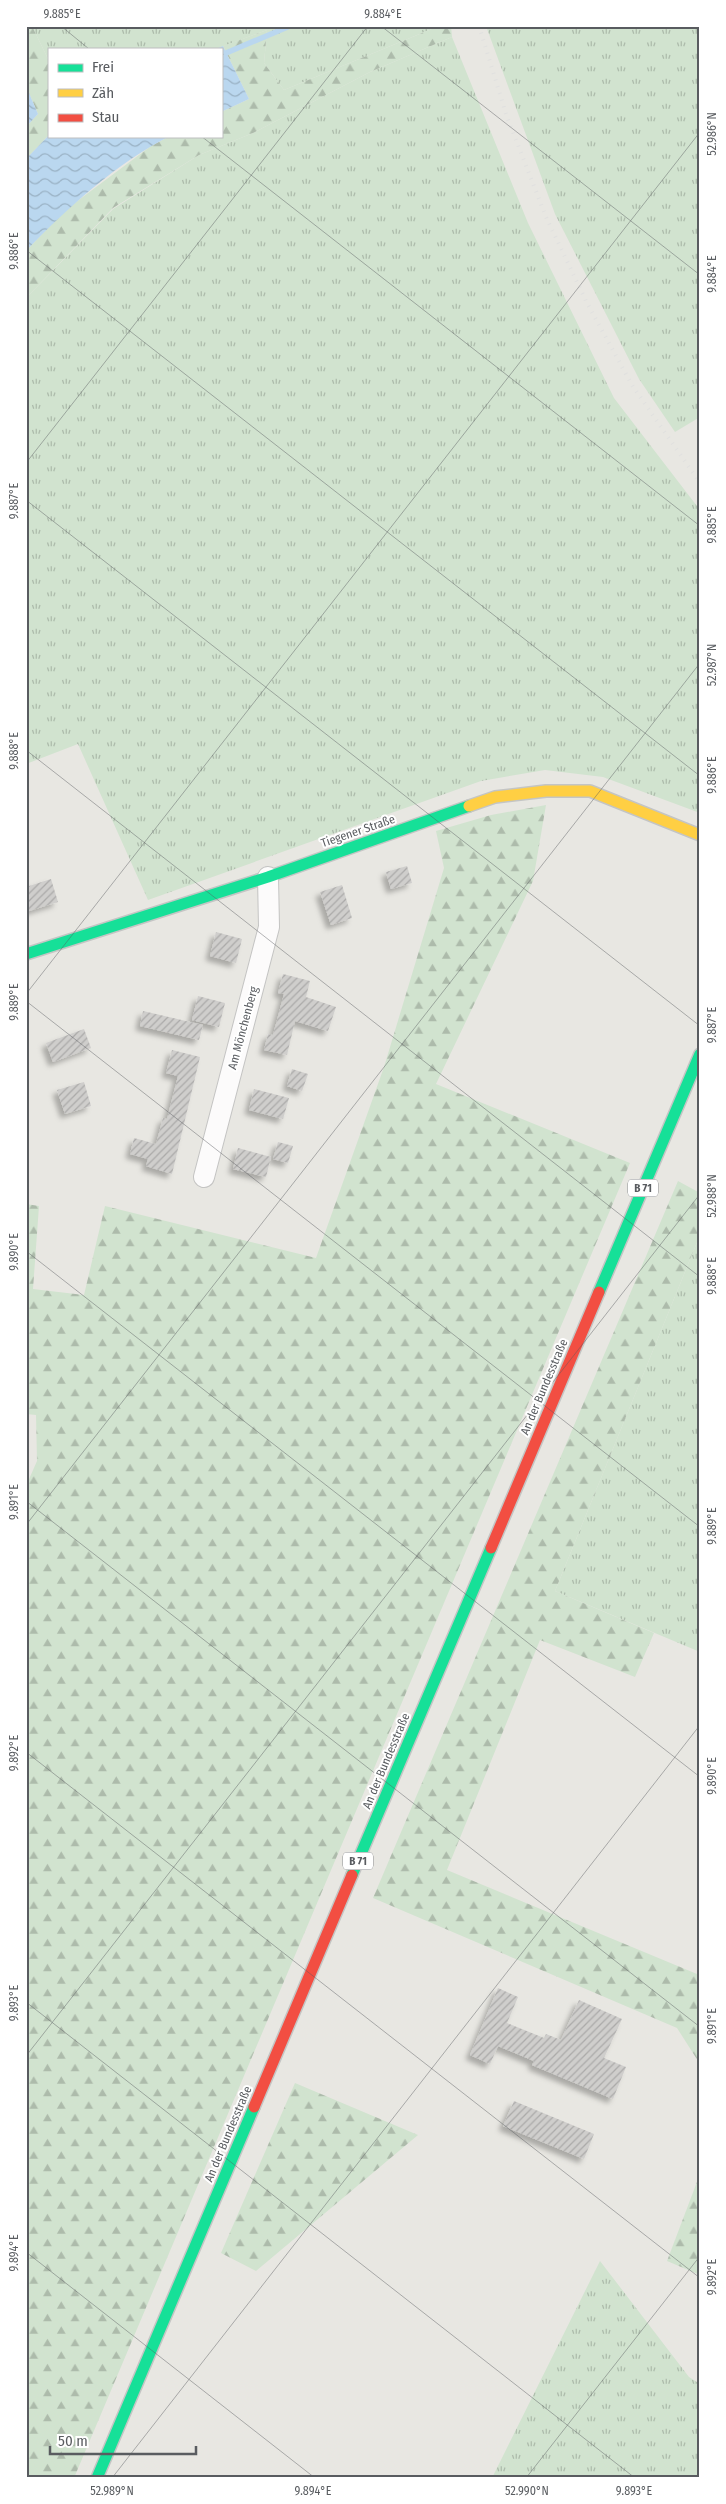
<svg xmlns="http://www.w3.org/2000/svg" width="726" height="2504" font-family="'Fira Sans Condensed',sans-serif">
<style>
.grass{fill:url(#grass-tufts)}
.forest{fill:url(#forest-firs)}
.water{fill:url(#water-waves)}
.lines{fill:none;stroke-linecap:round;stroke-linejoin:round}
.stream{stroke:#bad7ef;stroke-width:5.5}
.building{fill:url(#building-hatch);filter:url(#shadow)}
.street-casing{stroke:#c4c4c3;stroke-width:22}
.fast-casing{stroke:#c4c5c4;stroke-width:14}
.slow-casing{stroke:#c4c5c4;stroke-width:14}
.jam-casing{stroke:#c4c5c4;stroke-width:14}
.street{stroke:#fcfbfb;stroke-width:20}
.fast{stroke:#16e098;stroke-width:11}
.slow{stroke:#ffcf43;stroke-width:11}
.jam{stroke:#f24e42;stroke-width:11}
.rail{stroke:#e0e0df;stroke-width:4;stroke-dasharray:1 6;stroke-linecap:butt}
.ticks{fill:none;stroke:#595c60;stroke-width:1;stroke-opacity:0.45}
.labels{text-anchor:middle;stroke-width:4;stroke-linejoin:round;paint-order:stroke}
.shield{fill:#fff;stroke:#8b8d90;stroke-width:1}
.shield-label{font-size:11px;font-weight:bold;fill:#595c60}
.street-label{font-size:12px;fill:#595c60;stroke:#fff}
.neatline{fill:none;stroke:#595c60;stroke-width:2}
.ticks-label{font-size:12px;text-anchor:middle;fill:#595c60}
</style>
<defs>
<pattern id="grass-tufts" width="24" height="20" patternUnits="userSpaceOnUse" patternTransform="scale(1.25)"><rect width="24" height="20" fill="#d1e3cf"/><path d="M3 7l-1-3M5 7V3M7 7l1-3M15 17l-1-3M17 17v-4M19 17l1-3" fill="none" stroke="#adbbab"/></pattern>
<pattern id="forest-firs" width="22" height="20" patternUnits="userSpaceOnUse" patternTransform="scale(1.25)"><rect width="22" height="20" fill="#d1e3cf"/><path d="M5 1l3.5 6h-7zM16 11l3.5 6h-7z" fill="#adbbab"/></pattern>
<pattern id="water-waves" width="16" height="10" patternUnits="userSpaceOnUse" patternTransform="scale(1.25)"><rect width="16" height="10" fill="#bad7ef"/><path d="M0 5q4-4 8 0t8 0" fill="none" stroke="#9ab2c5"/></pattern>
<pattern id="building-hatch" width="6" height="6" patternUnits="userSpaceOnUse" patternTransform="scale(1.25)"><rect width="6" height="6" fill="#cfcecc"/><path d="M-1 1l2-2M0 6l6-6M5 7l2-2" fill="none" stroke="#abaaa9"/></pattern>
<filter id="shadow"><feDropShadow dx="-4.5" dy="4.5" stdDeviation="2.5" flood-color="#0004"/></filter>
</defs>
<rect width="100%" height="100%" fill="#e8e7e2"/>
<g class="grass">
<polygon points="32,26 439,26 284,90 264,63 267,30 216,49 49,49 49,61"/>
<polygon points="486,26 700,26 700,417 675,432 639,379 555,214"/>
<polygon points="452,37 528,223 614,398 700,510 700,813 603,777 545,770 481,781 148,900 78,744 26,764 26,298 113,209 199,155 253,133 370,72"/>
<polygon points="700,1235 700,1652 555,1591"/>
<polygon points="600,2261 689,2377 700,2384 700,2478 492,2478"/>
</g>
<g class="forest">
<polygon points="26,26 32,26 49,61 49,135 26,159 26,127 38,114 26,86"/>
<polygon points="439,26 451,26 452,37 370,72 253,133 199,155 113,208 26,298 26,251 64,211 151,146 170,136 221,136 221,112 249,99 223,46 267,30 264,63 284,90"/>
<polygon points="546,805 533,881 436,1084 630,1163 74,2478 26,2478 26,1486 37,1461 36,1415 26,1414 26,1204 39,1206 33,1289 84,1295 105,1206 316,1258 384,1067 444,868 436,831 491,815"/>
<polygon points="678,1181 700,1193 700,1235 555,1591 654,1633 635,1677 540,1640 447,1870 697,1974 700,1978 700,2064 677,2028 373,1898"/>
<polygon points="295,2083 418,2135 256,2271 221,2253"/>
<polygon points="700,2174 700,2275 667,2261"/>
</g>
<g class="water">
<polygon points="223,46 249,99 221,112 221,49 216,49"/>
<polygon points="26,86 38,114 26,127"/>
<path d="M49,135V136H170C119,161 65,210 26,251V159Z"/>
</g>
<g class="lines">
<polyline class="stream" points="226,53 290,26"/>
</g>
<g class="building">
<polygon points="407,866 412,883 391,889 386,872"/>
<polygon points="51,879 58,902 26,912 26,887"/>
<polygon points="342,885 352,918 331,925 320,892"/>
<polygon points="216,932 242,939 236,963 210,956"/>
<polygon points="283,974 310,981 306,997 336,1007 328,1031 295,1021 287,1055 264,1050 268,1034 273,1035 284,994 278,993"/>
<polygon points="198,996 225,1003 219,1027 192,1020"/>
<polygon points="143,1011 203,1025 199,1040 140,1026"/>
<polygon points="84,1029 91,1048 53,1062 46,1043"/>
<polygon points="172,1050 200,1057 172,1174 146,1166 148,1159 130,1154 134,1138 156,1144 163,1118 167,1119 178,1076 166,1073"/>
<polygon points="292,1069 308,1074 302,1091 287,1086"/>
<polygon points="84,1082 91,1106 65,1114 57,1090"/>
<polygon points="254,1089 289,1098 283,1119 249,1110"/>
<polygon points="278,1142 293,1146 288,1163 273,1159"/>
<polygon points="238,1148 271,1157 266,1177 233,1169"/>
<polygon points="498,1988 518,1997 507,2023 544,2038 546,2034 561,2040 579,2000 622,2019 604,2058 626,2067 613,2099 532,2065 534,2061 498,2046 490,2064 470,2055"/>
<polygon points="514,2101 594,2134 584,2159 503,2126"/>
</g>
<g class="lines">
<defs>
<polyline id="street" points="204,1177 269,927 268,877"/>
<g id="fast">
<polyline points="26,954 268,877 469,806"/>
<polyline points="599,1292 700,1054"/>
<polyline points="352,1875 491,1548"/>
<polyline points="97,2478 254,2107"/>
</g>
<polyline id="slow" points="469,806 495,797 546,791 590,791 700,835"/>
<g id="jam">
<polyline points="491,1548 599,1292"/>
<polyline points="254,2107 352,1875"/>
</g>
</defs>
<use href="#street" class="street-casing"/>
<use href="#fast" class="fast-casing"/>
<use href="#slow" class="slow-casing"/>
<use href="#jam" class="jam-casing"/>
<use href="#street" class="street"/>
<use href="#fast" class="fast"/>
<use href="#slow" class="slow"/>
<use href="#jam" class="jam"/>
<polyline class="rail" points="479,26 507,117 546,217 587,303 632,385 700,483"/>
</g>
<path class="ticks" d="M61,26L89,49M381,26L700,275M201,136L700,526M26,250L700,776M26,463L368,26M26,500L700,1026M26,750L700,1277M26,994L700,132M26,1001L700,1527M26,1251L700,1777M26,1501L700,2027M26,1525L700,663M26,1752L700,2278M26,2002L635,2478M26,2056L700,1194M26,2252L315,2478M112,2478L700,1725M526,2478L700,2256"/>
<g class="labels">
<g class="shield">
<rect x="628" y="1179.5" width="30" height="17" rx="4"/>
<rect x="343" y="1852.5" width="30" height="17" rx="4"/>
</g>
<g class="shield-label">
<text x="643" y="1192">B 71</text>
<text x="358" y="1865">B 71</text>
</g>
<g class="street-label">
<text transform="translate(358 831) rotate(-19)" y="4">Tiegener Straße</text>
<text transform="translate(243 1028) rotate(-75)" y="4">Am Mönchenberg</text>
<text transform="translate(544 1387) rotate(-67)" y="4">An der Bundesstraße</text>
<text transform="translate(386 1761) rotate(-67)" y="4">An der Bundesstraße</text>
<text transform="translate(228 2134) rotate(-67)" y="4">An der Bundesstraße</text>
</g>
</g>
<rect width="726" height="2504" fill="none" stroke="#ffffff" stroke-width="55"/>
<rect x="48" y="48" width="175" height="90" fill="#ffffff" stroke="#bdbebf"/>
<rect x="58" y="64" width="25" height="8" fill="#16e098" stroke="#bdbebf"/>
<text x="92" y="72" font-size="15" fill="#595c60">Frei</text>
<rect x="58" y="89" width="25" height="8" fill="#ffcf43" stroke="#bdbebf"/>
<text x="92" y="98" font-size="15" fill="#595c60">Zäh</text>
<rect x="58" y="114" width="25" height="8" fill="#f24e42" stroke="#bdbebf"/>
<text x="92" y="122" font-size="15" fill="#595c60">Stau</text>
<path d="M50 2446v8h146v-8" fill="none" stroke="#595c60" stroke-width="2.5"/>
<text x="58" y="2446" font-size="15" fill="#595c60" stroke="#ffffff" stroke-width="4" paint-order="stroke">50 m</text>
<rect x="28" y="28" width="670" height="2448" class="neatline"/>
<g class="ticks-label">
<text x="62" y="18">9.885°E</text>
<text x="383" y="18">9.884°E</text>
<text transform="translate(712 134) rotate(-90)" y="4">52.986°N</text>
<text transform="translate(14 251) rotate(-90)" y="4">9.886°E</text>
<text transform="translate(712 274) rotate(-90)" y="4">9.884°E</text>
<text transform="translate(14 501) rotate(-90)" y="4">9.887°E</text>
<text transform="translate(712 525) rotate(-90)" y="4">9.885°E</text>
<text transform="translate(712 665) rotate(-90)" y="4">52.987°N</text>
<text transform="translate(14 751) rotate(-90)" y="4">9.888°E</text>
<text transform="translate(712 775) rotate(-90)" y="4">9.886°E</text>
<text transform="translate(14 1002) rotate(-90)" y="4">9.889°E</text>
<text transform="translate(712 1025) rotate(-90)" y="4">9.887°E</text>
<text transform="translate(712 1196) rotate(-90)" y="4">52.988°N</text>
<text transform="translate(14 1252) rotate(-90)" y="4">9.890°E</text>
<text transform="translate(712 1276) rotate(-90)" y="4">9.888°E</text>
<text transform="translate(14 1502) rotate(-90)" y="4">9.891°E</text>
<text transform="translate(712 1526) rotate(-90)" y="4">9.889°E</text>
<text transform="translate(14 1753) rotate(-90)" y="4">9.892°E</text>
<text transform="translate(712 1776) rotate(-90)" y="4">9.890°E</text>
<text transform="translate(14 2003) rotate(-90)" y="4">9.893°E</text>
<text transform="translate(712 2026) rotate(-90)" y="4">9.891°E</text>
<text transform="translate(14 2253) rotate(-90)" y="4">9.894°E</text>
<text transform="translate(712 2277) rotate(-90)" y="4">9.892°E</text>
<text x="112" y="2495">52.989°N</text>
<text x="313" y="2495">9.894°E</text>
<text x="527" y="2495">52.990°N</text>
<text x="634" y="2495">9.893°E</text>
</g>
</svg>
